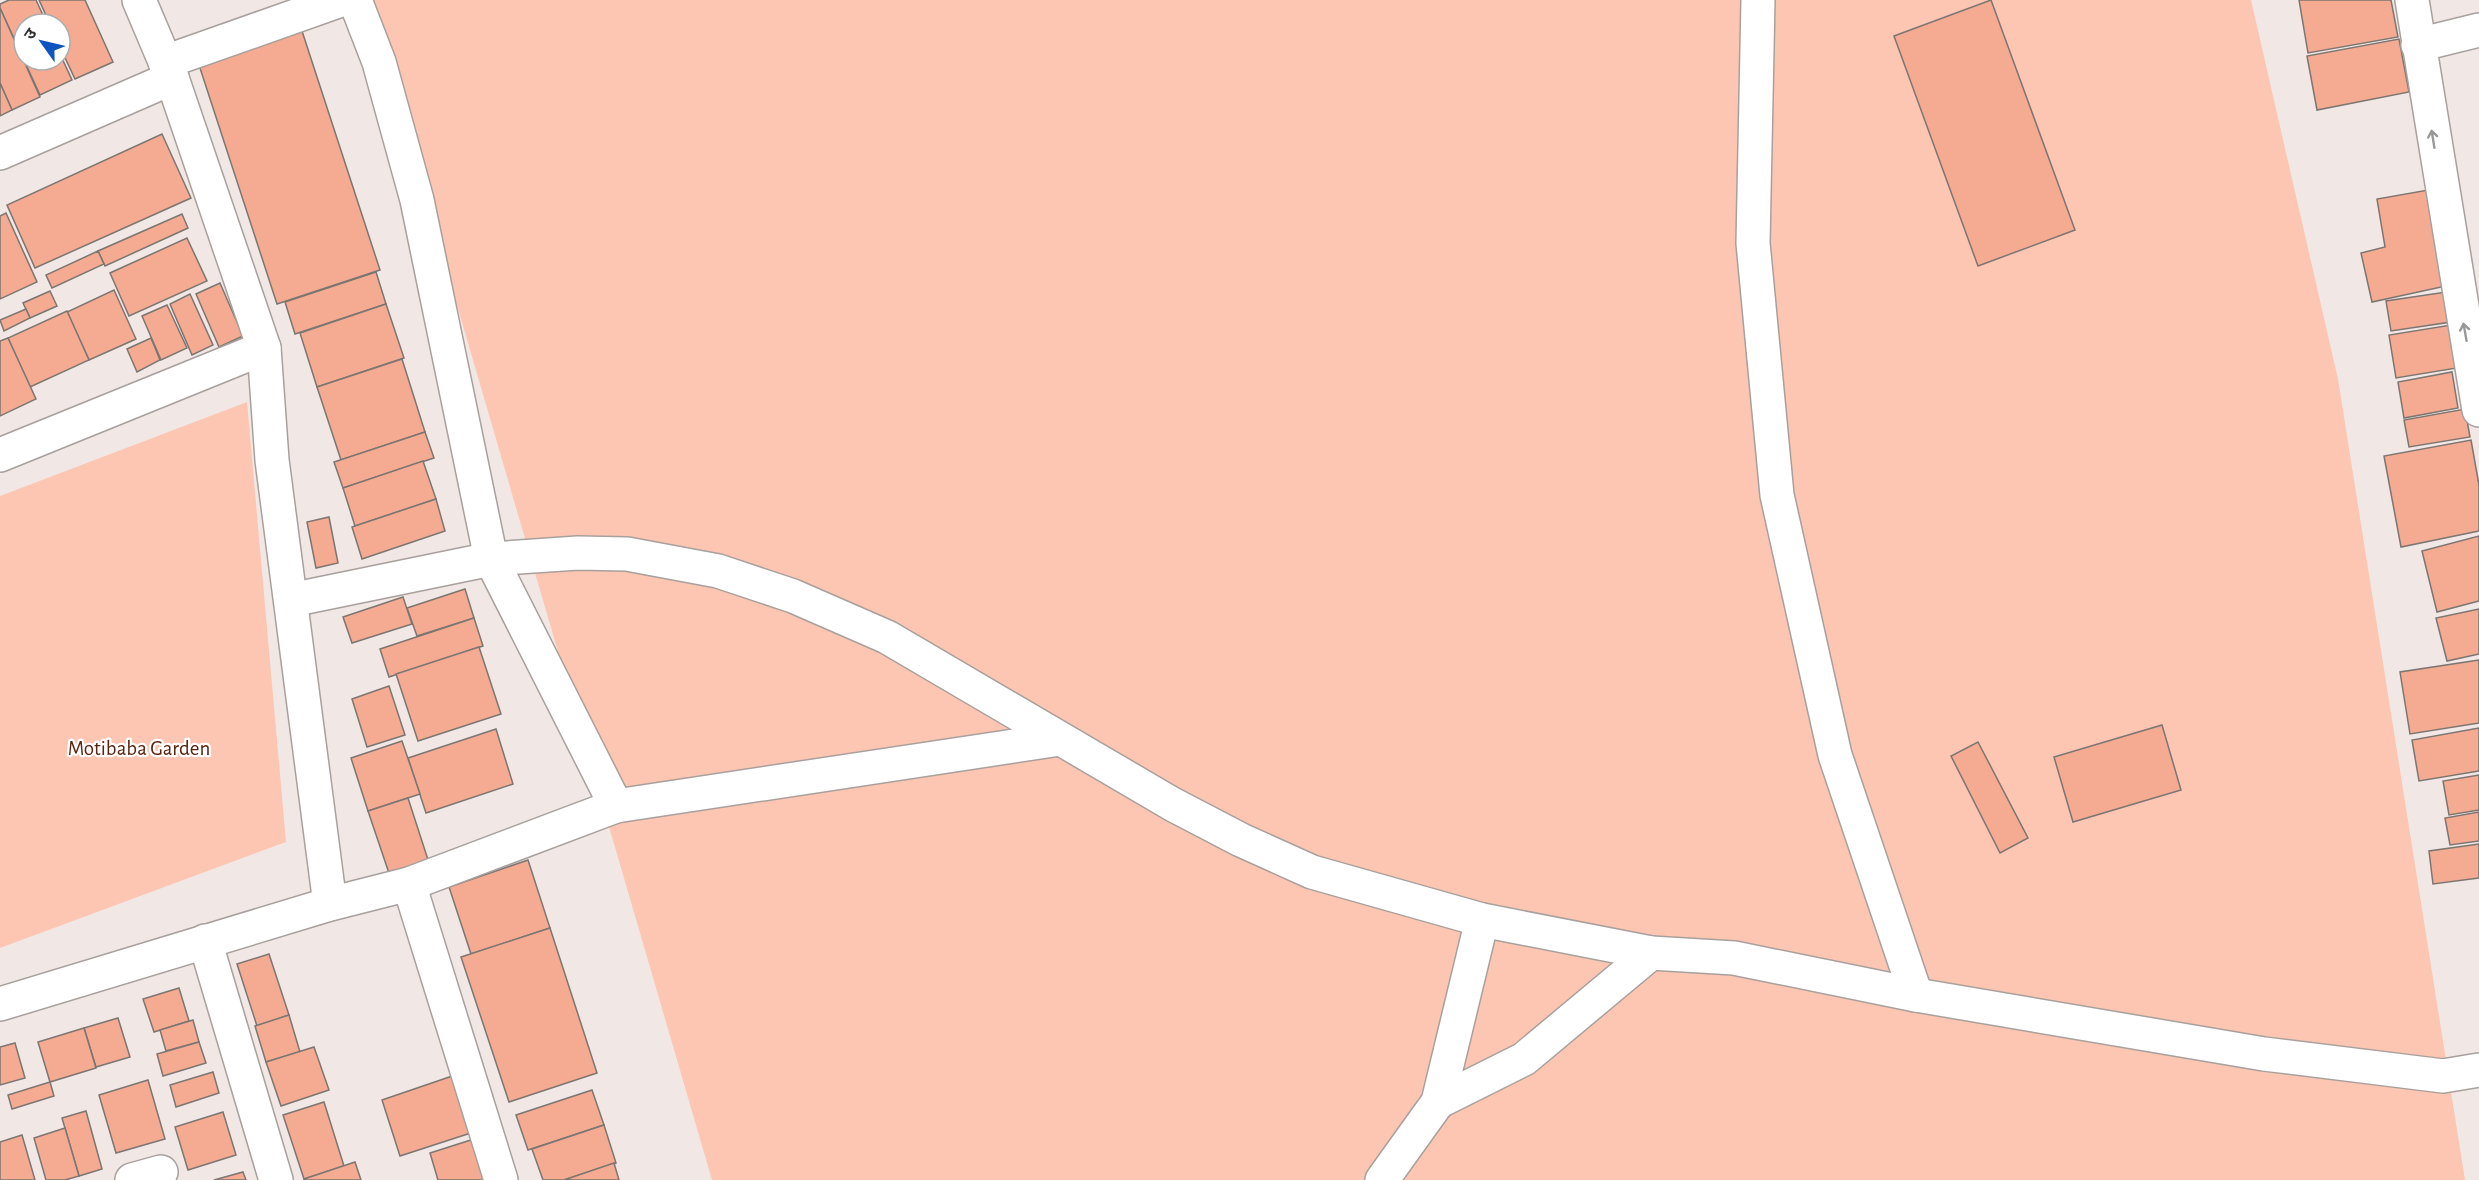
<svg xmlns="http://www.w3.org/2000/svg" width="2479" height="1180" font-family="'Alegreya Sans','Noto Sans Devanagari',sans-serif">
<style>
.green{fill:#fdc6b2}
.building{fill:#f5ab91;stroke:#7c7572;stroke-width:1.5}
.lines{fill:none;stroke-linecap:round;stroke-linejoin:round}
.minor-casing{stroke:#a8a09d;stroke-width:36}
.secondary-casing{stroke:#a8a09d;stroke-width:36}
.minor{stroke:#fff;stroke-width:33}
.secondary{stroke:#fff;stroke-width:33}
.oneway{stroke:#999897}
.labels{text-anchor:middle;stroke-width:4.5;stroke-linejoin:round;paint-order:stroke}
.park-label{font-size:21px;fill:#5b230d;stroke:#fff}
</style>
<rect width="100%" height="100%" fill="#f1e8e5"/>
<g class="green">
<polygon points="368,0 2251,0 2338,379 2465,1180 712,1180"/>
<polygon points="247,402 286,842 0,948 0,496"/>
</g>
<g class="building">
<polygon points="9,0 36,0 47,24 24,24 24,60 60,60 60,54 72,80 40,95 0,8 0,4"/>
<polygon points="39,0 85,0 113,62 75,79 60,47 60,24 50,24"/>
<polygon points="1991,0 2075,230 1978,266 1894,36"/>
<polygon points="2299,0 2391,0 2398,37 2308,53"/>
<polygon points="0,8 40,97 12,110 0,83"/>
<polygon points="302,31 380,270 277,304 199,65"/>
<polygon points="2399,39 2409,92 2317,110 2307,56"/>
<polygon points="0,83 12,110 0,116"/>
<polygon points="162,134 191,198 35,268 7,205"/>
<polygon points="2428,190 2446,286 2372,302 2361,253 2385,247 2377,199"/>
<polygon points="6,213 37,282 0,299 0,216"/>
<polygon points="182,214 188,228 105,266 98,251"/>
<polygon points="187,238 207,281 129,316 110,273"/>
<polygon points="98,251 104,264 52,288 46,275"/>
<polygon points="376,272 386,304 295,334 285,302"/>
<polygon points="220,283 243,336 219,347 196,294"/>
<polygon points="114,290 136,339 89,360 67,312"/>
<polygon points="50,291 57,306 30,318 23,303"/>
<polygon points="2446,292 2451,322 2391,331 2386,301"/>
<polygon points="190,294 213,345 192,355 170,304"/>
<polygon points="386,304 404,358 317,387 300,333"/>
<polygon points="167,305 187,348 161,360 142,316"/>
<polygon points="26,309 30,318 4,331 0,320"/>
<polygon points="67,311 89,360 30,387 8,338"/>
<polygon points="2451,325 2457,368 2396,378 2389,335"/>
<polygon points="8,338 36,399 0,416 0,341"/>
<polygon points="151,338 160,360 137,372 127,349"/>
<polygon points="402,359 425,432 341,460 317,387"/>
<polygon points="2452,372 2458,408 2404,418 2398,382"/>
<polygon points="2465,409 2470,437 2409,447 2404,420"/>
<polygon points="425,432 434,458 343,488 334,462"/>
<polygon points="2471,440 2479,485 2479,531 2401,547 2384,456"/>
<polygon points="423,461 436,499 355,526 343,488"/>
<polygon points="436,499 445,531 362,559 352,527"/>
<polygon points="329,517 338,563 316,568 307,522"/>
<polygon points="2479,536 2479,601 2437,612 2422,551"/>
<polygon points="465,589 474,618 417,636 407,608"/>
<polygon points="403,597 412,624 352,643 343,617"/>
<polygon points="2479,609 2479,654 2447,661 2436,618"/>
<polygon points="474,618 483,646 389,677 380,649"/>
<polygon points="479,647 501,714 418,741 396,674"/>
<polygon points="2479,660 2479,723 2410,734 2400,672"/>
<polygon points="389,686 405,735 367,747 352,699"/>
<polygon points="2162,725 2181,790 2073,822 2054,757"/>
<polygon points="2479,728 2479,771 2419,781 2412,740"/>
<polygon points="496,729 513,784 426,813 408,758"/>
<polygon points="402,741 420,794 368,811 351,758"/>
<polygon points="1978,742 2028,838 2000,853 1951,756"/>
<polygon points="2479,775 2479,810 2449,815 2443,781"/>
<polygon points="408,798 431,869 392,882 368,811"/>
<polygon points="2479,812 2479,841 2450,845 2445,818"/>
<polygon points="2479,844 2479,878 2433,884 2429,851"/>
<polygon points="528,860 550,928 471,954 449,887"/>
<polygon points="550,928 597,1073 509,1102 461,957"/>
<polygon points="269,954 289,1015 257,1026 237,964"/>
<polygon points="179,988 189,1021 154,1032 143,999"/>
<polygon points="289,1015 300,1052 266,1062 255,1026"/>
<polygon points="118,1018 130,1057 96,1067 84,1028"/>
<polygon points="193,1020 199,1042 166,1051 160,1030"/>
<polygon points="84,1028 96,1068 50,1082 38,1042"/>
<polygon points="199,1042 206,1063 163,1076 157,1054"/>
<polygon points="15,1043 25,1078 0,1085 0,1047"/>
<polygon points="314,1047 329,1090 281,1106 266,1062"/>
<polygon points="213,1072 219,1093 176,1107 170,1085"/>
<polygon points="461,1073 480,1130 400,1156 382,1100"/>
<polygon points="148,1080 165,1139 116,1153 99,1095"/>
<polygon points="50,1082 54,1096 12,1109 8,1095"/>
<polygon points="592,1090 604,1125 528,1150 516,1115"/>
<polygon points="324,1102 344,1166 304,1179 283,1115"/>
<polygon points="86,1111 102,1169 79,1176 62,1118"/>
<polygon points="223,1112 236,1155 188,1170 175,1127"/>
<polygon points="604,1125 616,1163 564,1180 543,1180 532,1149"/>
<polygon points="65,1128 79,1176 65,1180 46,1180 34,1138"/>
<polygon points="22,1135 35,1180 0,1180 0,1142"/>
<polygon points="474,1139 487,1180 438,1180 430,1153"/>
<polygon points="355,1162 361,1180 304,1180 304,1179"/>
<polygon points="614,1163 619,1180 564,1180"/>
<polygon points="243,1172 246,1180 214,1180"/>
</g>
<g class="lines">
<defs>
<g id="minor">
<polyline points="139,0 172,78 264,348 272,460 330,904"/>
<polyline points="355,0 379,62 417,200 491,559 616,806"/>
<polyline points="1758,0 1753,243 1777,495 1835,755 1916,995"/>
<polyline points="2418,45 2479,30"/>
<polyline points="165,62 341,0"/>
<polyline points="0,153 172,78"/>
<polyline points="0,455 264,348"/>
<polyline points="291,600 491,559 578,553 627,554 718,571 793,596 887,637 1172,804 1241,840 1312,872 1482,920 1651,953"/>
<polyline points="409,884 501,1180"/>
<polyline points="205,941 276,1180"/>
<polyline points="0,1004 330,904 409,884 616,806 1060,739"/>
<polyline points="1438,1102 1524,1059 1651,953 1734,958 1916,995 2264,1054 2443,1076 2479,1070"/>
<polyline points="132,1180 161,1172"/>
<polyline points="1382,1180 1438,1102 1482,920"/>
</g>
<polyline id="secondary" points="2412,0 2479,410"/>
</defs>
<use href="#minor" class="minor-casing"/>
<use href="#secondary" class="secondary-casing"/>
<use href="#minor" class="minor"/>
<use href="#secondary" class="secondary"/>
</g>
<defs><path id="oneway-shaft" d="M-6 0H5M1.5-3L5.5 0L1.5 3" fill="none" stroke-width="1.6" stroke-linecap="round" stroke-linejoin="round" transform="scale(1.5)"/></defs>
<g class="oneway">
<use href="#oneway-shaft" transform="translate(2433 139) rotate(-99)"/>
<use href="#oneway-shaft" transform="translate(2465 332) rotate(-100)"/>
</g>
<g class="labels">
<g class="park-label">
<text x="139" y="755">Motibaba Garden</text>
</g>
</g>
<g transform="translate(42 42) rotate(304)"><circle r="28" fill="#ffffff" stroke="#adacac" stroke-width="1.5"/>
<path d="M0-4.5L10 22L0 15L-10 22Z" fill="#0f55bf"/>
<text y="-9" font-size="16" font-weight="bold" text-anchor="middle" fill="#33302f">उ</text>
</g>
</svg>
